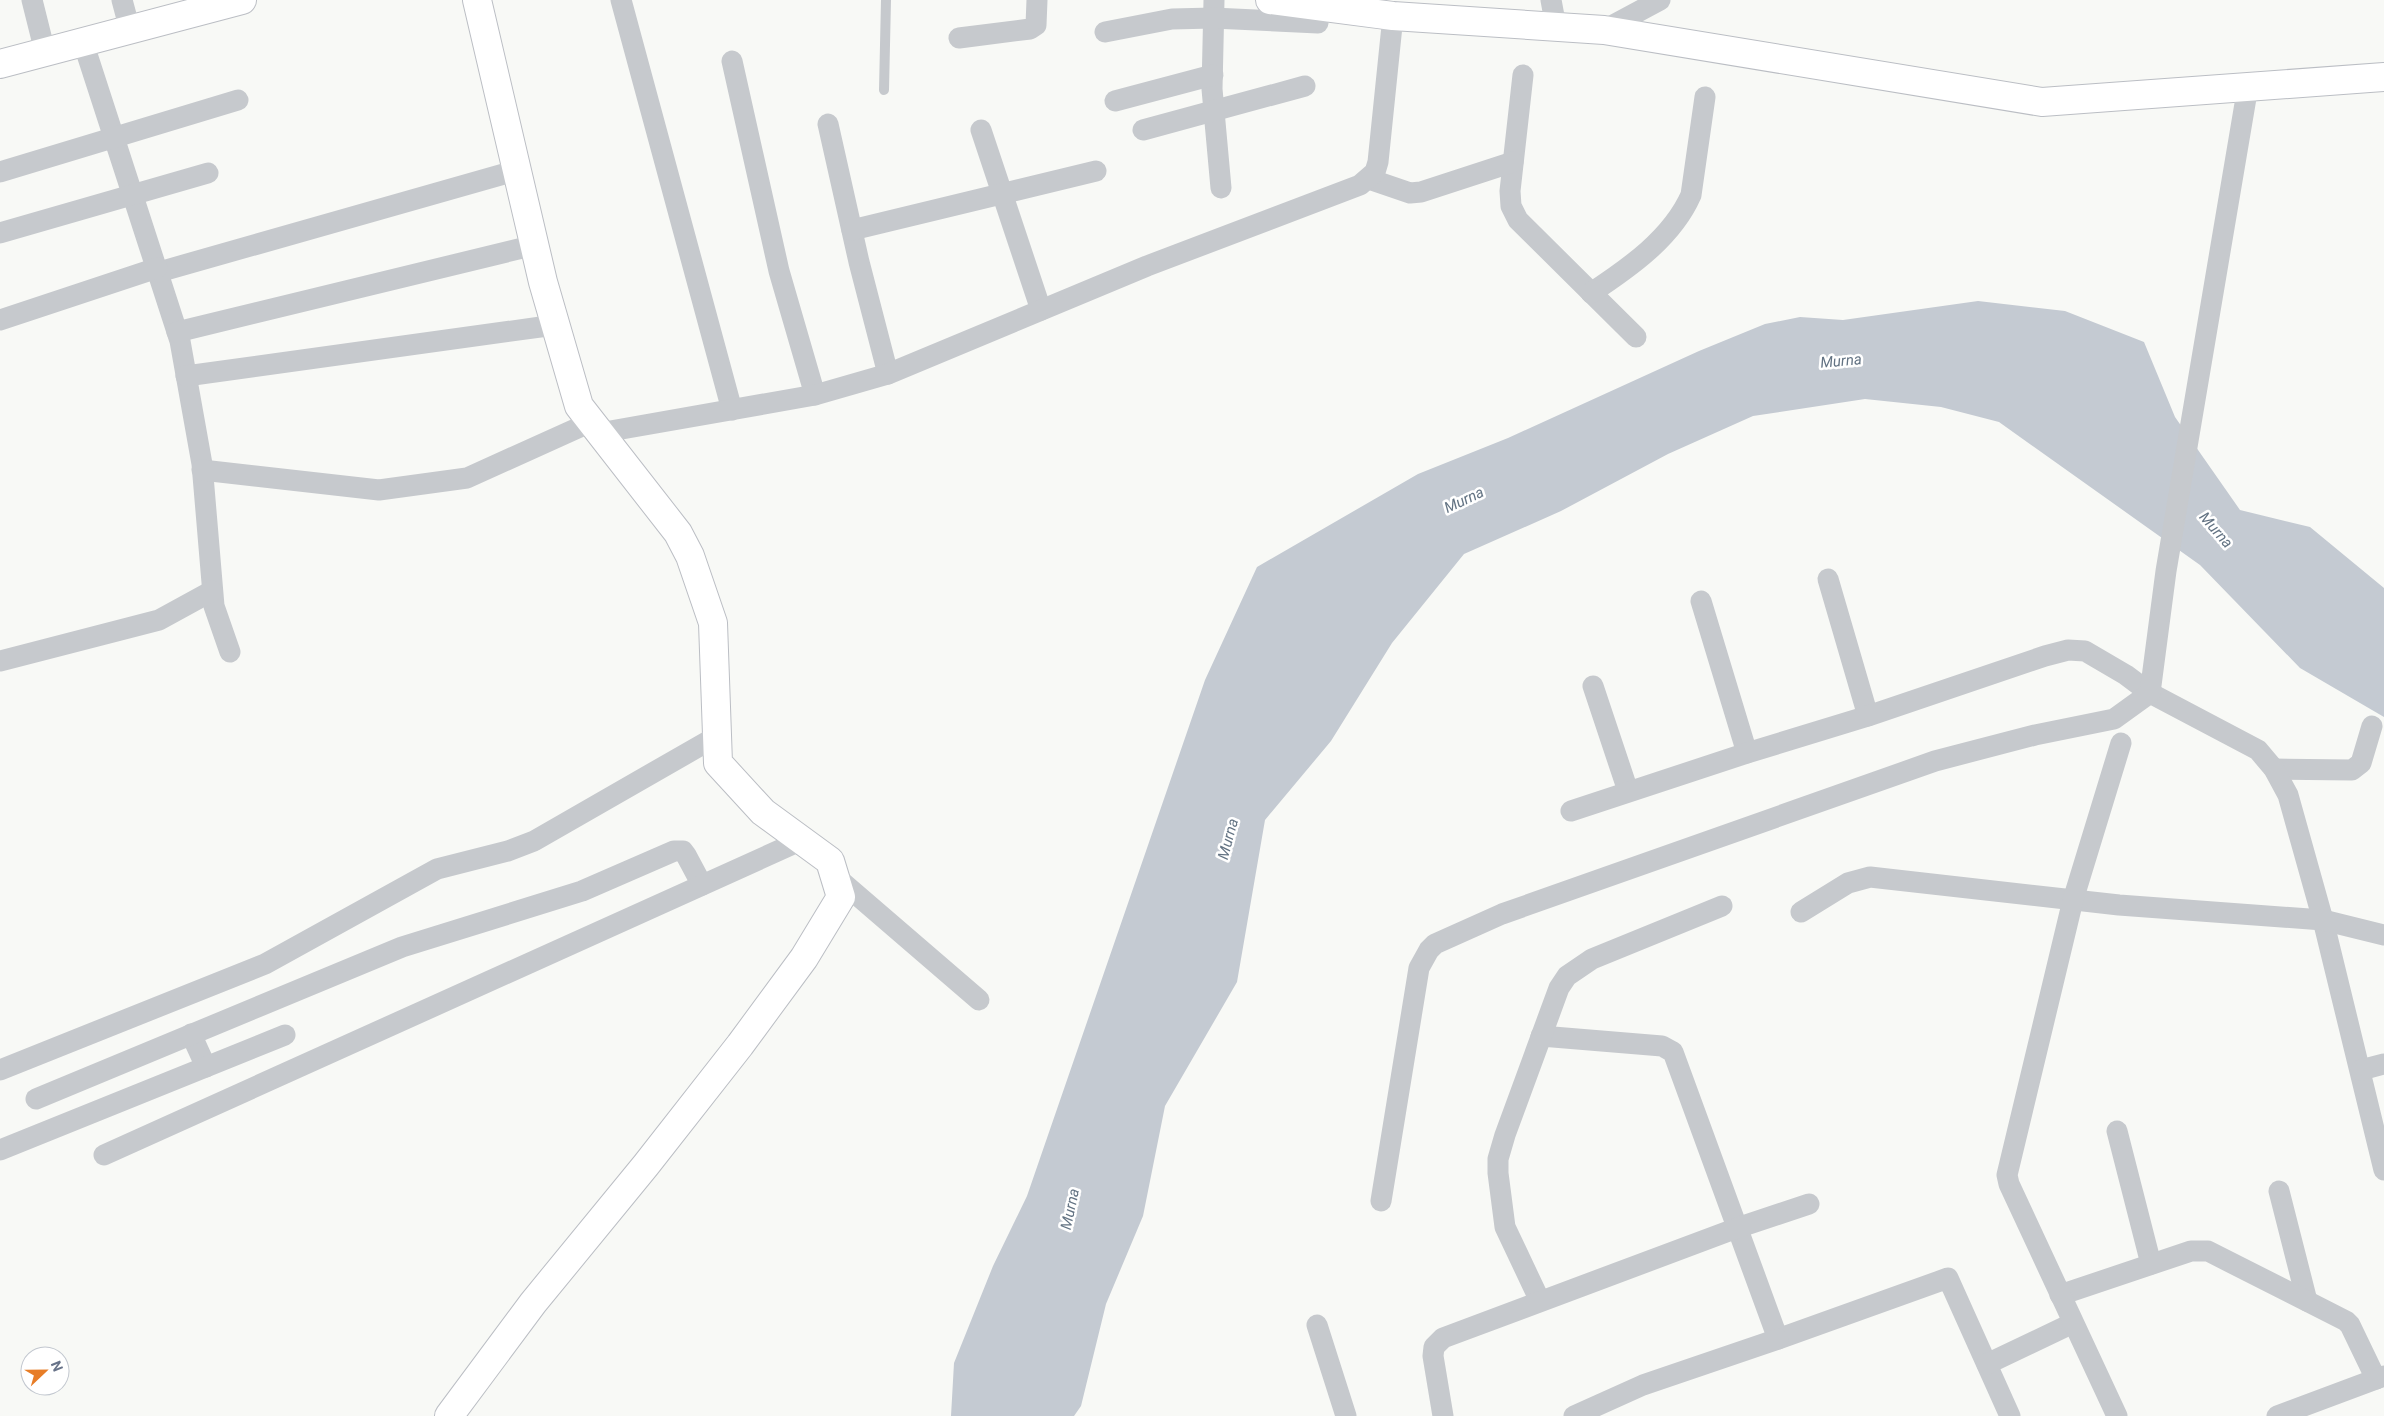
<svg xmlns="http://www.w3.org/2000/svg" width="2384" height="1416" font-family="Roboto,sans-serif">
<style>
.water{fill:#c4cad2}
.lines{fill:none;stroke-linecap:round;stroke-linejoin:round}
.secondary-casing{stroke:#bbbec4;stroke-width:30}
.lane{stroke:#c6c9cd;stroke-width:10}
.street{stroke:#c6c9cd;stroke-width:21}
.secondary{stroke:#fff;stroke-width:28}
.labels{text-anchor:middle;stroke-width:5;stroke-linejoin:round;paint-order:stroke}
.water-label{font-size:15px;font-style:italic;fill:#637383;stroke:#fff}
</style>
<rect width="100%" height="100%" fill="#f8f9f6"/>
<polygon class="water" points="1978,301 2065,311 2144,342 2175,417 2240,510 2310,527 2384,588 2384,717 2300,668 2200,565 1999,422 1941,407 1865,399 1753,416 1668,454 1561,511 1464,554 1392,643 1331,741 1265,820 1237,982 1165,1106 1143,1216 1106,1304 1081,1406 1074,1416 951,1416 954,1363 993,1266 1027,1196 1205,680 1257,567 1418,474 1508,438 1699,351 1765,324 1800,317 1843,320"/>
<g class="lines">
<defs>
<g id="secondary">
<polyline points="1270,0 1393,16 1604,30 2042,102 2384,77"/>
<polyline points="0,64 242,0"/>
<polyline points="449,1416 533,1303 646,1165 740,1045 804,958 841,897 830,861 763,812 718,763 713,623 690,556 678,533 579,406 543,282 477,0"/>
</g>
</defs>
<use href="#secondary" class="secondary-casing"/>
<polyline class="lane" points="884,90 886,0"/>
<g class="street">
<polyline points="32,0 45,52"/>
<polyline points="122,0 130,30"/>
<polyline points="621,0 732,410"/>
<polyline points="1214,0 1212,89 1221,188"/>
<polyline points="1551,0 1556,27"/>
<polyline points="1604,30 1660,0"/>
<polyline points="1105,32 1172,19 1213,18 1318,23"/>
<polyline points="959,38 1030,29 1036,25 1037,0"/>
<polyline points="83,42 180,341 202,464 214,606 230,652"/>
<polyline points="732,61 779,271 815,395"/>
<polyline points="1523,75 1510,191 1511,206 1518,220 1636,337"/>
<polyline points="1115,101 1213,75"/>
<polyline points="828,124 859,262 888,374"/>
<polyline points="981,130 1041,310"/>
<polyline points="1143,130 1305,86"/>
<polyline points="0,172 238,100"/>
<polyline points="1369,179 1410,193 1421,192 1513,162"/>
<polyline points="852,230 1096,171"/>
<polyline points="0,233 208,173"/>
<polyline points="159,272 518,170"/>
<path d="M1591,293C1629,268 1672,238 1691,195L1705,97"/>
<polyline points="0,320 157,268"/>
<polyline points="177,332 535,245"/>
<polyline points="186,376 555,325"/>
<polyline points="599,433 815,395 888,374 1147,266 1360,185 1375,172 1378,162 1393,16"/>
<polyline points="202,470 379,490 467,478 591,422"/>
<polyline points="1828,579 1868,716"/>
<polyline points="1701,601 1747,753"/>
<polyline points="0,661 159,620 212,591"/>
<polyline points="1593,686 1628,791"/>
<polyline points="2274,769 2352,770 2361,763 2372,726"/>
<polyline points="1571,811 1747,753 1868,716 2045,656 2068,650 2085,651 2126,675 2150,693 2258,750 2274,769 2288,795 2323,920 2384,1170"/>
<polyline points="835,876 979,1000"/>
<polyline points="1801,912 1848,883 1870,877 2119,905 2323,920 2384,935"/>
<polyline points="191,1034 206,1067"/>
<polyline points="1541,1036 1662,1046 1673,1052 1778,1339 1948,1278 2010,1416"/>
<polyline points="0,1070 265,964 437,869 508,851 534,841 717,736"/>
<polyline points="2361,1070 2384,1064"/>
<polyline points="36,1099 402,947 582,891 674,851 683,851 686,855 702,885"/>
<polyline points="2117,1131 2151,1264"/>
<polyline points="0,1150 285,1035"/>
<polyline points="104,1155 802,840"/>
<polyline points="2279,1191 2307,1301"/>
<polyline points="1381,1201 1419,968 1429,950 1435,944 1502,914 1935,761 2035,735 2114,719 2150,693 2166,571 2248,86"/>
<polyline points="2060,1295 2191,1251 2208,1251 2346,1321 2350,1325 2376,1379"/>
<polyline points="1540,1301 1505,1227 1498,1173 1498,1159 1505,1135 1559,988 1567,976 1592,959 1722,906"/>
<polyline points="1317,1325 1346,1416"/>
<polyline points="1987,1364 2073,1323"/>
<polyline points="1443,1416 1433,1356 1434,1347 1443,1338 1737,1228 1809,1204"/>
<polyline points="1574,1416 1643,1385 1778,1339"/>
<polyline points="2117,1416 2009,1184 2007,1175 2073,900 2121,743"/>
<polyline points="2277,1416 2384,1376"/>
</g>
<use href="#secondary" class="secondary"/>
</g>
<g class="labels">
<g class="water-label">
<text transform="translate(1841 361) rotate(-5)" y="5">Murna</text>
<text transform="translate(1464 500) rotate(-25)" y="5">Murna</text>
<text transform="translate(2216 530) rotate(49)" y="5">Murna</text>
<text transform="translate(1228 839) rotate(-75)" y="5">Murna</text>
<text transform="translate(1070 1209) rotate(-78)" y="5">Murna</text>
</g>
</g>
<g transform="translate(45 1371) rotate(68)"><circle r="24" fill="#ffffff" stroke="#c2c7cf"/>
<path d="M0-4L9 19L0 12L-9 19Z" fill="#e77d27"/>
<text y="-8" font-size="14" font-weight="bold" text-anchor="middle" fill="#677288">N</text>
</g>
</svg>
